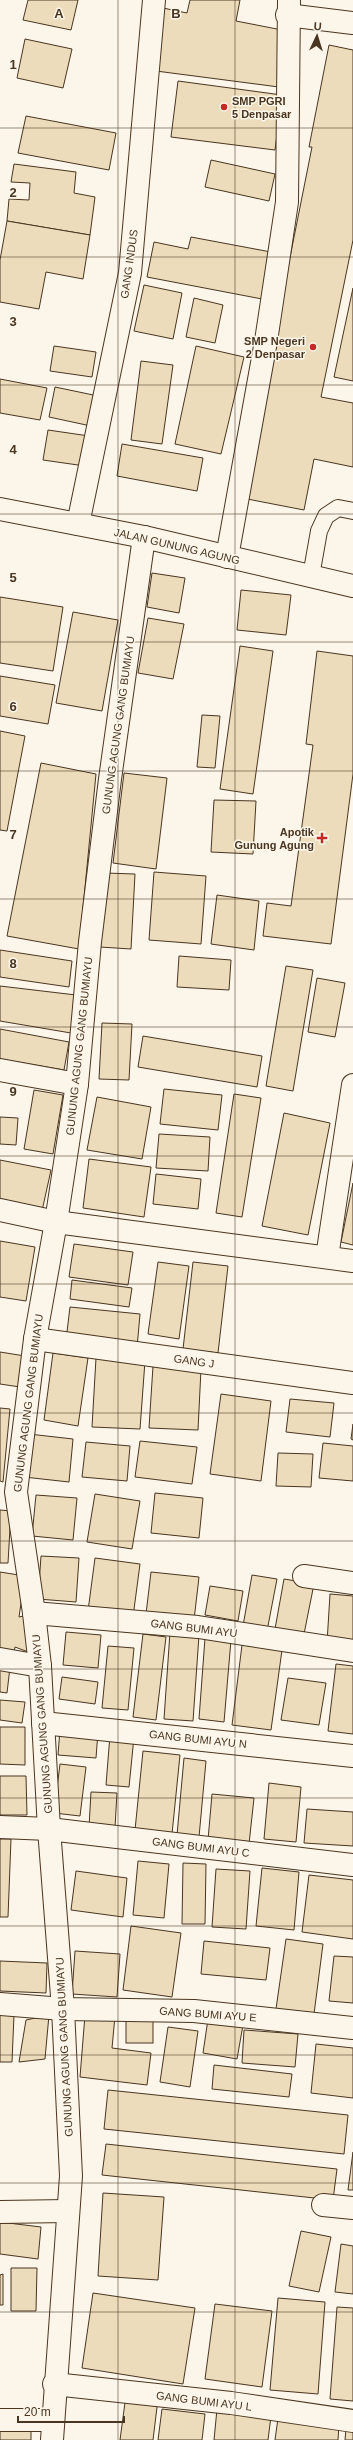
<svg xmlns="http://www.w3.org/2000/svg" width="353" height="2440" font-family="Helvetica,sans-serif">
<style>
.building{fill:#ecdcbc;stroke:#4a3520}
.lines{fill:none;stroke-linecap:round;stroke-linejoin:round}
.service-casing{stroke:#4a3520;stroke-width:18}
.minor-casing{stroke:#4a3520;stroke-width:24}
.secondary-casing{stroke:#4a3520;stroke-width:24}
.service{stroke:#fbf6e9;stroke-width:16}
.minor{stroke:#fbf6e9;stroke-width:22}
.secondary{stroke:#fbf6e9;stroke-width:22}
.grid{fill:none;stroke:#4a3520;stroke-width:1;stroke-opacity:0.55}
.poi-dot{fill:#c62828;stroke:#fbf6e9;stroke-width:1.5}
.labels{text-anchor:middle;stroke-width:3;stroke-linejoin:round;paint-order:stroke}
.poi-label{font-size:11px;font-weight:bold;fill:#4a3520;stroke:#fbf6e9;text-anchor:end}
.street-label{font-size:11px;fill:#4a3520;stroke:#fbf6e9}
.grid-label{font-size:13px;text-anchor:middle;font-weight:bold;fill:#4a3520;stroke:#fbf6e9;stroke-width:3;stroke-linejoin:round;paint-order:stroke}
</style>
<rect width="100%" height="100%" fill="#fbf6e9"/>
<g class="building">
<polygon points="28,0 78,0 71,30 23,20"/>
<polygon points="190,0 240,0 236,21 282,30 279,87 156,71 163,8 187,13"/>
<polygon points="25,39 72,49 63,88 17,78"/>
<polygon points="329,45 353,50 353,240 321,397 353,403 353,467 314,459 304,510 242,498 312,147 309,147"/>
<polygon points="178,81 282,95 275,150 171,137"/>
<polygon points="26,116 116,133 109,170 18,153"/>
<polygon points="211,160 275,174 269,201 205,187"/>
<polygon points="14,164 76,172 74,193 95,197 90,235 7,221 9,199 29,200 30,183 11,182"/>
<polygon points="7,221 90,235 83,279 46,272 39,309 0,302 0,260"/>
<polygon points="191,237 271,252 262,299 147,277 154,242 188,249"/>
<polygon points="144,285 182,293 173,339 134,331"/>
<polygon points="353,288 353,381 334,377"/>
<polygon points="194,298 223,305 215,343 186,337"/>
<polygon points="54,346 96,352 92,377 50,371"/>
<polygon points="196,346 244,357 221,454 175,444"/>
<polygon points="141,361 173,365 162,444 131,440"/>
<polygon points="0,379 47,388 40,420 0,413"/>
<polygon points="55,387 98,396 91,426 49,417"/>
<polygon points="48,430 89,436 85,466 43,460"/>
<polygon points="122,444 203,458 197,491 117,476"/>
<polygon points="152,573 185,578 179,613 147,607"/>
<polygon points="241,590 291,595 286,635 237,630"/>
<polygon points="0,597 63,607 53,671 0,663"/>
<polygon points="73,612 118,620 102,711 56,703"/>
<polygon points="148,618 184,624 173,679 138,673"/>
<polygon points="240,646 273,651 253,794 220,789"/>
<polygon points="317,651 353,656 353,774 331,944 263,936 267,903 291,906 313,745 306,744"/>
<polygon points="0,676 55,685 48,724 0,716"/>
<polygon points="202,715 220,716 215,768 197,767"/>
<polygon points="0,731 25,736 7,831 0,830"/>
<polygon points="41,763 96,774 79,949 7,936"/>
<polygon points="124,773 167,778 156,869 113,863"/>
<polygon points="214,800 256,801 253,854 211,852"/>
<polygon points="154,872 206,876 201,944 149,940"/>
<polygon points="105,873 135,874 131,949 100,947"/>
<polygon points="217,895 259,901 254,950 211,944"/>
<polygon points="0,950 72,961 69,987 0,977"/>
<polygon points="179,956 231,960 229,990 177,987"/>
<polygon points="286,966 313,970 293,1091 266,1086"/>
<polygon points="317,978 345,983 335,1037 308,1032"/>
<polygon points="0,986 76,995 71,1033 0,1021"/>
<polygon points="102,1023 132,1024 129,1080 99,1079"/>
<polygon points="0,1029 69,1042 64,1070 0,1059"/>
<polygon points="143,1036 262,1056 257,1087 138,1067"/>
<polygon points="164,1089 222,1095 218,1130 160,1124"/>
<polygon points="34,1090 63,1095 53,1154 24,1149"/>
<polygon points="234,1094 261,1098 242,1217 216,1213"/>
<polygon points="97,1097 151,1107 142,1159 87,1150"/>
<polygon points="284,1113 330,1123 308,1235 262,1226"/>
<polygon points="0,1117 18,1118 16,1145 0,1144"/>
<polygon points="159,1134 210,1137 208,1171 156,1168"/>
<polygon points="89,1159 151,1167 144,1217 83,1208"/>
<polygon points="0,1160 51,1170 42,1211 0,1203"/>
<polygon points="156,1174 201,1179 198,1209 153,1204"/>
<polygon points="353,1183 353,1245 341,1242"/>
<polygon points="0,1241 35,1247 26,1301 0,1297"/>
<polygon points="74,1244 133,1252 128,1285 69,1277"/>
<polygon points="158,1262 189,1266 179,1339 148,1334"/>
<polygon points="193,1262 228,1266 218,1353 183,1349"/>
<polygon points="72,1280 132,1288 129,1307 70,1299"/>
<polygon points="70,1307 140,1314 137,1348 66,1340"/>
<polygon points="0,1352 25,1356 20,1387 0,1384"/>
<polygon points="53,1353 88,1358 78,1426 44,1420"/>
<polygon points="96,1358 145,1361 140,1429 92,1427"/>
<polygon points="153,1366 201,1369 198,1430 149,1428"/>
<polygon points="221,1394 271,1401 261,1481 210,1474"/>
<polygon points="290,1399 334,1403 330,1437 286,1432"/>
<polygon points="0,1408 10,1409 3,1482 0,1481"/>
<polygon points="353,1424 353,1440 351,1439"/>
<polygon points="29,1434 73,1439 69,1482 24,1477"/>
<polygon points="140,1441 197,1447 192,1484 135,1477"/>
<polygon points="86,1442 130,1446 127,1481 82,1477"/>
<polygon points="323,1443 353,1446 353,1481 319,1478"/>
<polygon points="278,1453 313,1454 311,1487 276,1486"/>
<polygon points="155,1493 203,1498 199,1538 151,1533"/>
<polygon points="95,1494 140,1501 132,1549 87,1542"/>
<polygon points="36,1495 77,1498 73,1540 32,1536"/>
<polygon points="0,1510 11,1511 8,1563 0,1563"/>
<polygon points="41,1556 79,1558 76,1602 38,1599"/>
<polygon points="95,1558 140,1564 133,1617 88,1611"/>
<polygon points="0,1572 25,1576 19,1617 28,1615 31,1653 15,1647 14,1652 0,1650"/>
<polygon points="151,1572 199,1577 194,1620 146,1614"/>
<polygon points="252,1575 277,1579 267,1631 243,1626"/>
<polygon points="284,1579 314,1584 304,1634 275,1629"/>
<polygon points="210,1586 243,1591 238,1621 205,1615"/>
<polygon points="330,1594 353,1596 353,1645 327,1643"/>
<polygon points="66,1632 101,1635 98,1668 63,1665"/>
<polygon points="170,1632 199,1635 193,1721 164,1719"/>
<polygon points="143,1634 166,1637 156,1720 133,1717"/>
<polygon points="205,1638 231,1640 224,1722 199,1719"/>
<polygon points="242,1645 282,1650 271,1730 232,1725"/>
<polygon points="108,1646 134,1648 128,1710 102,1708"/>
<polygon points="336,1664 353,1666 353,1734 328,1731"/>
<polygon points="0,1666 10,1667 7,1693 0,1692"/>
<polygon points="62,1677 98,1682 95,1704 59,1699"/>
<polygon points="288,1678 326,1683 319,1725 281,1720"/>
<polygon points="0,1700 25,1702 22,1723 0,1720"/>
<polygon points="0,1727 25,1727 25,1765 0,1764"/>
<polygon points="60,1729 98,1732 96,1758 58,1755"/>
<polygon points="110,1735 134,1737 129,1787 106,1785"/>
<polygon points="143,1751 180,1755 172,1834 135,1830"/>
<polygon points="184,1758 206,1761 199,1837 177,1835"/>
<polygon points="60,1764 86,1767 80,1816 54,1813"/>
<polygon points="0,1776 26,1776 27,1815 0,1815"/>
<polygon points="269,1783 301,1787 296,1842 264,1839"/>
<polygon points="91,1792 117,1793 115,1827 89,1827"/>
<polygon points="212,1794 254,1798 249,1844 208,1840"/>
<polygon points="307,1809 353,1812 353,1846 304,1843"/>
<polygon points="0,1839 11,1839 8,1917 0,1917"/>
<polygon points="138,1861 169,1864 164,1918 133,1915"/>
<polygon points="183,1863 206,1864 205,1924 182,1924"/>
<polygon points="262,1868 299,1872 294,1930 256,1926"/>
<polygon points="216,1869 250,1871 246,1929 212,1927"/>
<polygon points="76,1871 127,1878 123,1917 71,1910"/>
<polygon points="309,1875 353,1880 353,1939 302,1932"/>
<polygon points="131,1926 181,1933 172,1997 123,1990"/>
<polygon points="286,1939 323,1944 314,2014 276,2009"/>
<polygon points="204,1941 270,1948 266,1980 201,1974"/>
<polygon points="75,1951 120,1954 117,1997 72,1994"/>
<polygon points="334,1956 353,1957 353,2003 329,2001"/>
<polygon points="0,1961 47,1963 46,1993 0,1991"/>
<polygon points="0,2014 14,2015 12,2062 0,2062"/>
<polygon points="49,2015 45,2059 19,2062 26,2020"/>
<polygon points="85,2015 115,2016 112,2048 151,2053 147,2085 80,2077"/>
<polygon points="208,2019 243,2025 237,2059 203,2053"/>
<rect x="126" y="2020" width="27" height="23"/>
<polygon points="168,2027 198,2031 190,2087 160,2082"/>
<polygon points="244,2030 298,2034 295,2067 242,2063"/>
<polygon points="316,2044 353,2048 353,2098 311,2093"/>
<polygon points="214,2065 292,2074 289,2097 212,2089"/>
<polygon points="108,2090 348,2115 344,2154 104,2129"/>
<polygon points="106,2144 337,2169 333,2200 102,2175"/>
<polygon points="353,2152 353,2190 348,2190"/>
<polygon points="103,2193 164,2197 158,2280 98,2276"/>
<polygon points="0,2222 41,2227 38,2259 0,2254"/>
<polygon points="301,2231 331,2237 319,2292 289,2286"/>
<polygon points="341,2244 353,2246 353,2294 335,2292"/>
<polygon points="11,2268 37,2268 36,2311 11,2311"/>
<polygon points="3,2274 3,2305 0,2305 0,2275"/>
<polygon points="93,2293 195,2308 183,2384 82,2368"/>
<polygon points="278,2298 325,2302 318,2394 270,2390"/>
<polygon points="215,2304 272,2311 262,2387 205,2379"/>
<polygon points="337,2307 353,2308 353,2401 330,2399"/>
<polygon points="126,2395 158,2399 153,2440 120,2440"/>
<polygon points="162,2409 205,2414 202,2440 158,2440"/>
<polygon points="217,2409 271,2416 268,2440 214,2440"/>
<polygon points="278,2418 339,2425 338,2440 275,2440"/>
<rect x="0" y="2426" width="31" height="14"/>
<polygon points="346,2429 353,2429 353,2440 345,2440"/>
</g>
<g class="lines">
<defs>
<polyline id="service" points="311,576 319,531 326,516 338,508 353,511"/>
<g id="minor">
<polyline points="287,15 353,23"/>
<polyline points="78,524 130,273 154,0"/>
<polyline points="227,557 266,341 287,202 289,0"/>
<polyline points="0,1070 77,1084"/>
<polyline points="0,1210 56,1222 353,1261"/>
<polyline points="327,1257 353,1085"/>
<polyline points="35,1339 353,1383"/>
<polyline points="304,1576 353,1583"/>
<polyline points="34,1613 198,1627 353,1651"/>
<polyline points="0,1659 40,1666"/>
<polyline points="43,1723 353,1756"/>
<polyline points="0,1827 49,1829 353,1865"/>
<polyline points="0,2004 63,2009 194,2011 353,2028"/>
<polyline points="323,2205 353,2208"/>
<polyline points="0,2212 68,2211"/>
<polyline points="54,2384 231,2403 353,2421"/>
<polyline points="0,2420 52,2420"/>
<polyline points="52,2440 71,2176 63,2009 49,1829 40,1666 34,1613 16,1492 35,1339 56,1222 77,1084 90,942 110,779 144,537"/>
</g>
<polyline id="secondary" points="0,509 144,537 353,586"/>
</defs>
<use href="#service" class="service-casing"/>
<use href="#minor" class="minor-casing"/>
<use href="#secondary" class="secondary-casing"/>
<use href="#service" class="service"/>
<use href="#minor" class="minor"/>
<use href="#secondary" class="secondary"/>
</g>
<path class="grid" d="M118,0V2440M235,0V2440M0,128H353M0,257H353M0,385H353M0,514H353M0,642H353M0,771H353M0,899H353M0,1027H353M0,1156H353M0,1284H353M0,1413H353M0,1541H353M0,1669H353M0,1798H353M0,1926H353M0,2055H353M0,2183H353M0,2312H353"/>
<g class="poi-dot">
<circle cx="224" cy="107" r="4"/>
<circle cx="313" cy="347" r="4"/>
<path d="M320 832h4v4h4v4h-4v4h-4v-4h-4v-4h4z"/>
</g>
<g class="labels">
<g class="poi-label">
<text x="232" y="105" text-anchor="start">SMP PGRI<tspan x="232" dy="13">5 Denpasar</tspan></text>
<text x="305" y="345">SMP Negeri<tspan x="305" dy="13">2 Denpasar</tspan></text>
<text x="314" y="836">Apotik<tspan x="314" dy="13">Gunung Agung</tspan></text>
</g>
<g class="street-label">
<text transform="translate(129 264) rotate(-82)" y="4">GANG INDUS</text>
<text transform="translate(177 546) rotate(13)" y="4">JALAN GUNUNG AGUNG</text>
<text transform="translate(118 725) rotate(-82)" y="4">GUNUNG AGUNG GANG BUMIAYU</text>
<text transform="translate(79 1046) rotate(-84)" y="4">GUNUNG AGUNG GANG BUMIAYU</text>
<text transform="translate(194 1361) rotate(8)" y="4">GANG J</text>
<text transform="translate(28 1403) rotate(-83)" y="4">GUNUNG AGUNG GANG BUMIAYU</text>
<text transform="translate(194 1628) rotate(7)" y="4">GANG BUMI AYU</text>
<text transform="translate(42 1724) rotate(-94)" y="4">GUNUNG AGUNG GANG BUMIAYU</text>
<text transform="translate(198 1739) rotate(6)" y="4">GANG BUMI AYU N</text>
<text transform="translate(201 1847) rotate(7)" y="4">GANG BUMI AYU C</text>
<text transform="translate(208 2014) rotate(4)" y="4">GANG BUMI AYU E</text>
<text transform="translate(64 2047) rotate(-93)" y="4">GUNUNG AGUNG GANG BUMIAYU</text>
<text transform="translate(204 2401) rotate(7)" y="4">GANG BUMI AYU L</text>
</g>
</g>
<g class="grid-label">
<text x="59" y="18">A</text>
<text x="176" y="18">B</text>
<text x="13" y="69">1</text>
<text x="13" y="197">2</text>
<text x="13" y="326">3</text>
<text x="13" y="454">4</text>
<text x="13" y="582">5</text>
<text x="13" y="711">6</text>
<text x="13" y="839">7</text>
<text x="13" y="968">8</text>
<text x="13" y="1096">9</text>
</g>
<g transform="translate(317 36) rotate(4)" stroke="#fbf6e9" stroke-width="3" paint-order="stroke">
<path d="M0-3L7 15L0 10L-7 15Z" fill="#4a3520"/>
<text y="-6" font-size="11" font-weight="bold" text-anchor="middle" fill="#4a3520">U</text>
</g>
<path d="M18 2416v6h106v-6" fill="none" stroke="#4a3520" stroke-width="2"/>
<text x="24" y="2416" font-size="12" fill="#4a3520" stroke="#fbf6e9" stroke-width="3" paint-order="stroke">20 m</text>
</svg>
